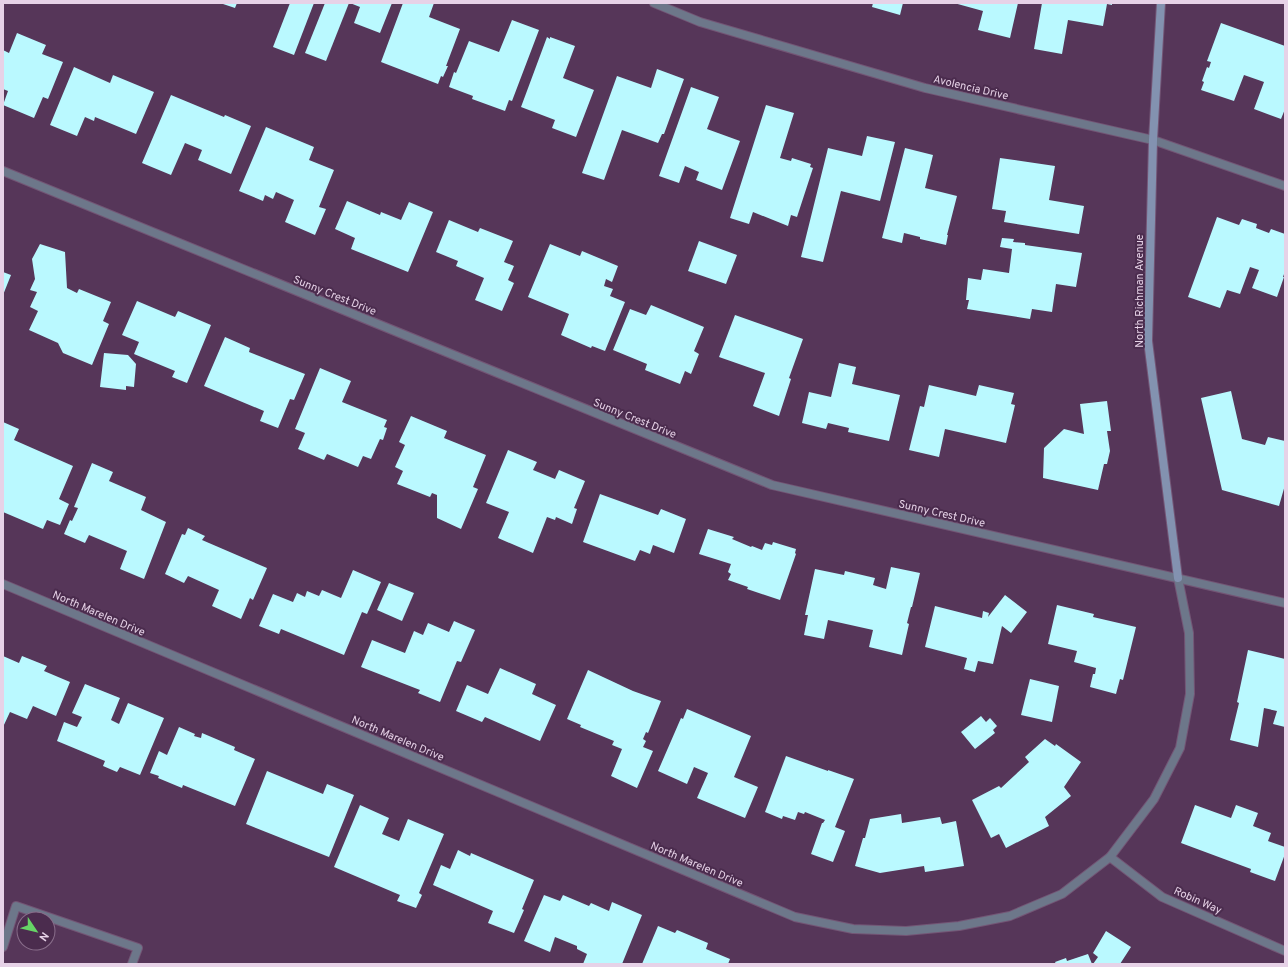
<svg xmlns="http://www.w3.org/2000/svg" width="1288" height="967" font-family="Overpass,sans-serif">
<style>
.building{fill:#baf9ff}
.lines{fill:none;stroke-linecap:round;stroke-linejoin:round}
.lane-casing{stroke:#735575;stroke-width:10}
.street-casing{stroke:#735575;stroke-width:10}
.secondary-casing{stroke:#735575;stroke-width:10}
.lane{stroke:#6d778a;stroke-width:8}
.street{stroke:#6d778a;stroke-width:8}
.secondary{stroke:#8392b0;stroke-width:8}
.labels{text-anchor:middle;stroke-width:4;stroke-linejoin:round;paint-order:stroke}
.street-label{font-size:11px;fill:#e6d2e7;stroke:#4b2c4e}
</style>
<rect width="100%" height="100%" fill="#563659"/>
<g class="building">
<polygon points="220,3 237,3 235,8"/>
<polygon points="290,3 314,3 294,55 273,47"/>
<polygon points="325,3 349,3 326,61 305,53"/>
<polygon points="350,3 392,3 380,33 354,23 360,7"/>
<polygon points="403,3 434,3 429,17 460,29 446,66 448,66 443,77 441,76 438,84 381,62"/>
<polygon points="873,3 903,3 900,15 872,7"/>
<polygon points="954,3 1018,3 1010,38 978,30 983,11"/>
<polygon points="1042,3 1112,3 1112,5 1107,4 1103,26 1068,20 1062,54 1034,49"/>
<polygon points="512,20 539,30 512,101 509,100 505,111 472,99 473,96 449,87 454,72 456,73 469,41 499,52"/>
<polygon points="1221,23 1285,46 1285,109 1281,119 1254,109 1264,82 1244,75 1234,101 1201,90 1204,82 1202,81 1207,67 1209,68 1211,62 1207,61"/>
<polygon points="17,33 46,45 42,54 63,62 48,99 43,97 34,118 3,105 8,91 3,89 3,50 9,53"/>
<polygon points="547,37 550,39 550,37 575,46 563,78 594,90 576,137 552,128 555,120 521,107"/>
<polygon points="74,67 110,83 113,75 154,92 136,134 95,117 94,121 85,117 77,136 50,125"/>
<polygon points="657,69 684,79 664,134 662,134 658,143 622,130 604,180 582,173 617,76 651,88"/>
<polygon points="691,87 719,97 707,129 740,141 722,190 696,180 699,172 685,166 679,183 659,176"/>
<polygon points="171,95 224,117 225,115 251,126 231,174 198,160 202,150 185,143 171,175 142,163"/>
<polygon points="766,105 794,113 780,158 791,161 792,158 811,164 810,167 813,168 797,217 791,215 788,226 753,212 749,224 730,218"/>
<polygon points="266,127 314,147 309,160 334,170 319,207 326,209 315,235 285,222 294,200 276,192 273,199 265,195 263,201 239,191"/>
<polygon points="867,136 895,142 880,201 841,191 823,262 801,257 828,148 862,156"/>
<polygon points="905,148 933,155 925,188 957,196 947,235 948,235 946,245 920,239 920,237 904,233 902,243 882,238"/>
<polygon points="1000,158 1055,166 1049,200 1084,206 1079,234 1004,222 1006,211 992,209"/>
<polygon points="347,201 380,215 381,212 401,220 409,202 433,212 408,272 351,249 355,238 335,229"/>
<polygon points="1217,217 1239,225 1242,219 1257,224 1256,228 1269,233 1271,229 1285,234 1285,271 1283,277 1284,277 1277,297 1252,288 1259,270 1250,267 1240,294 1227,290 1220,308 1188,297"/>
<polygon points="449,220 478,232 480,228 513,241 504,262 514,266 508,280 514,283 502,311 475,300 484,278 456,266 458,261 436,252"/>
<polygon points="1002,238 1014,239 1013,242 1025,243 1025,245 1082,253 1076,287 1056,284 1052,312 1032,309 1030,319 967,309 969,300 966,300 968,278 981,280 983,269 1009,273 1012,249 1000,247"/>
<polygon points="699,241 737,255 726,284 688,271"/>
<polygon points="40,244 65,252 67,288 77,293 79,289 111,302 103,321 109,324 92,365 63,353 58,343 29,330 38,311 30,307 37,292 30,290 35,279 32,259"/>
<polygon points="550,244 580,256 582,251 618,266 612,282 606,279 604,286 613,289 610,296 625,302 605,351 592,346 591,348 561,335 569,314 528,297"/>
<polygon points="3,272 11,275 3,295"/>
<polygon points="137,301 175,317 178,311 211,325 187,383 172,377 175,371 134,354 139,342 122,335"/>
<polygon points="651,305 704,327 694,351 699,354 691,374 685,371 680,384 645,370 647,364 613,350 630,309 646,315"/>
<polygon points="735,315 803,339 789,378 791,379 779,416 753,406 765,373 719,357"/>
<polygon points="225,337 250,348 249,352 305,374 294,400 290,399 278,428 260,421 264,411 204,386"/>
<polygon points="104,353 128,355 136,364 134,387 126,386 126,390 100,387"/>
<polygon points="839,363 856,367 852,384 900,395 889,441 848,432 849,428 828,423 826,429 802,423 809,392 831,397"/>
<polygon points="320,368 351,381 342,402 387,420 384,427 387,428 383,440 380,439 371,459 363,456 358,467 327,454 324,460 298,449 305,433 295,429"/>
<polygon points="929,385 976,396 979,385 1014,393 1011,404 1015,405 1006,443 945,429 939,457 909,450 920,406 924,407"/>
<polygon points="1231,391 1242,439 1265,445 1268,437 1285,441 1285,485 1279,506 1222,490 1201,398"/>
<polygon points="1107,401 1111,431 1107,431 1110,451 1107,464 1104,464 1098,490 1043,478 1044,448 1064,429 1084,434 1080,404"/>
<polygon points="411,416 447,431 444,438 486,455 473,487 478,489 461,529 437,518 437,495 432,493 430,497 397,484 403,471 395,467 405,445 399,442"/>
<polygon points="3,422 19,429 14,440 73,466 59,499 69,504 60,525 47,520 43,529 3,512"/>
<polygon points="508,450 537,462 533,470 555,479 559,470 585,481 574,508 577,509 572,524 556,517 555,520 547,517 533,553 498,538 509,512 486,503"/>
<polygon points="92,463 113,472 109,481 146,497 141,510 166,522 144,579 120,569 127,551 89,535 85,543 64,534 70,520 72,521 78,508 74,507"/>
<polygon points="600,494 658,515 661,509 686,519 674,553 653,545 650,554 640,550 635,561 583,542"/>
<polygon points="188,528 205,536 202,540 267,568 253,600 250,598 241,619 212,606 219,590 188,576 184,583 165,574 182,534 185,535"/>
<polygon points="708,529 734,537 732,539 751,547 752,546 762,550 765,543 772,545 773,542 796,549 795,553 796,554 780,600 747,589 748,587 728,580 731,574 728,572 731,564 699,554"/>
<polygon points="891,567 920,573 912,607 911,607 907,623 909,624 902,655 869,647 873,630 828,620 824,639 804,635 808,615 805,615 815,569 844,575 845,571 875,578 873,585 886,589"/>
<polygon points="353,570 381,582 367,614 362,612 344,655 281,629 279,634 259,626 273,594 293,602 297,593 305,597 307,591 319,596 322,590 341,598"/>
<polygon points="389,583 414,593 402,621 377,610"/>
<polygon points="1005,595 1027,612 1011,633 1002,626 993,664 978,661 975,672 964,669 967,658 925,647 935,606 982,618 983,611 989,613 988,617"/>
<polygon points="1057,605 1094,614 1093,617 1136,627 1123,680 1120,679 1116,694 1090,687 1093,674 1095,674 1096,668 1074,662 1077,651 1048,644"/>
<polygon points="454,621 475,630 461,662 457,661 440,702 418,693 420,690 361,667 372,640 405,653 414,631 423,635 428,623 449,632"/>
<polygon points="1248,650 1285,659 1285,727 1273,724 1277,711 1264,708 1258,747 1230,740 1239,703 1237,702"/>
<polygon points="3,656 19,663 22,656 47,666 44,671 70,682 56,716 33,706 27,719 10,712 3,727"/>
<polygon points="500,668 536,684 532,694 556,705 540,741 485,717 482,722 456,711 467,685 488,694"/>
<polygon points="588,670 633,691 661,701 648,733 646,732 643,739 646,741 643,747 653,751 637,788 611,776 622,749 612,745 614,741 580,727 581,725 567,719"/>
<polygon points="1030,679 1059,686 1052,722 1021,715"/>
<polygon points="85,684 120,698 111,720 119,724 128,703 164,718 140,775 120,767 117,772 103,766 105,761 57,741 64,722 77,727 82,717 72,713"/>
<polygon points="687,709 751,736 734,777 758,787 745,818 697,798 708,773 694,767 687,784 658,771 681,718 683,719"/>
<polygon points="981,716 986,722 990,718 997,726 993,730 995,733 975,749 961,732"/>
<polygon points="179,727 195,734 194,736 201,738 202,733 235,747 234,750 255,759 235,806 183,785 182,788 158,778 159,776 150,773 159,751 167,755"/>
<polygon points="1045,739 1055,746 1056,744 1081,762 1064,787 1071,796 1045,817 1049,826 1006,848 999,834 991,838 972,800 999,786 1001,788 1029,762 1025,757"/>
<polygon points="786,756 828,771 828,770 854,779 835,827 845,831 833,862 811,854 822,823 823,823 825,820 805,812 804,814 798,812 795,820 783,816 782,819 765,812"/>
<polygon points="267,771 323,794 327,784 354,795 329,857 246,824"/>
<polygon points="360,805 389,818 382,834 399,841 408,819 444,834 419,893 422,895 416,908 397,901 400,895 334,867"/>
<polygon points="1195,805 1231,818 1236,805 1258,813 1253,826 1271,833 1268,841 1285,847 1285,854 1275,881 1250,872 1251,869 1181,843"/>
<polygon points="901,814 902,823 940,817 942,824 956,821 964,866 925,872 924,866 880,873 855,866 863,838 865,838 870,819"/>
<polygon points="458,850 470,856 471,853 534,880 522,909 524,910 514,933 488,923 493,911 433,885 441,865 450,869"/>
<polygon points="544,895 560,901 563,895 589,906 591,903 609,911 612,902 642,915 622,964 583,964 587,954 577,949 577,946 555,937 550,952 524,941"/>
<polygon points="658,926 675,933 677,930 708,943 706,949 730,959 728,964 642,964"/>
<polygon points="1106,931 1131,947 1120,964 1093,964 1098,957 1093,953"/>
<polygon points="1088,954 1092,964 1056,964 1055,962 1066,958 1067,961"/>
</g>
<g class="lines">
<defs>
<polyline id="lane" points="3,947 16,906 138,948 132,964"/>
<g id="street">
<polyline points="654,3 700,22 925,88 1153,140 1285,186"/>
<polyline points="3,171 772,485 1285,603"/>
<polyline points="3,584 795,917 853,929 906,931 959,926 1010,916 1062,894 1110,857 1154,799 1180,748 1190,694 1189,633 1178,578"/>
<polyline points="1110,857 1162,897 1285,951"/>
</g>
<polyline id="secondary" points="1161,3 1153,140 1148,341 1178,578"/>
</defs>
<use href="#lane" class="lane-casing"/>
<use href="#street" class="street-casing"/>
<use href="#secondary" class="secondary-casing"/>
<use href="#lane" class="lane"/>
<use href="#street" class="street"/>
<use href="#secondary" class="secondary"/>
</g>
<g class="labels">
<g class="street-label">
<text transform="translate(971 87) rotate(13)" y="4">Avolencia Drive</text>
<text transform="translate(1139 291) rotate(-90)" y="4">North Richman Avenue</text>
<text transform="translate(335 295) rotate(22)" y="4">Sunny Crest Drive</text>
<text transform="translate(635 418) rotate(22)" y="4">Sunny Crest Drive</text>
<text transform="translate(942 513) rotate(13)" y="4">Sunny Crest Drive</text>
<text transform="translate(99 613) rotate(23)" y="4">North Marelen Drive</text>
<text transform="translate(398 738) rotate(23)" y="4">North Marelen Drive</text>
<text transform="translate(697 864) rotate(23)" y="4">North Marelen Drive</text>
<text transform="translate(1198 900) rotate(24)" y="4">Robin Way</text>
</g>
</g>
<rect width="1288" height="967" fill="none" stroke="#e6d2e7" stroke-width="8"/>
<g transform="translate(36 931) rotate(125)"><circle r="19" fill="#4b2c4e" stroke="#896e8b"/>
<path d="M0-3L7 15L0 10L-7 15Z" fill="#66d466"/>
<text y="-6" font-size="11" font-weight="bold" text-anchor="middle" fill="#e6d2e7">N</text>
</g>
</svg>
